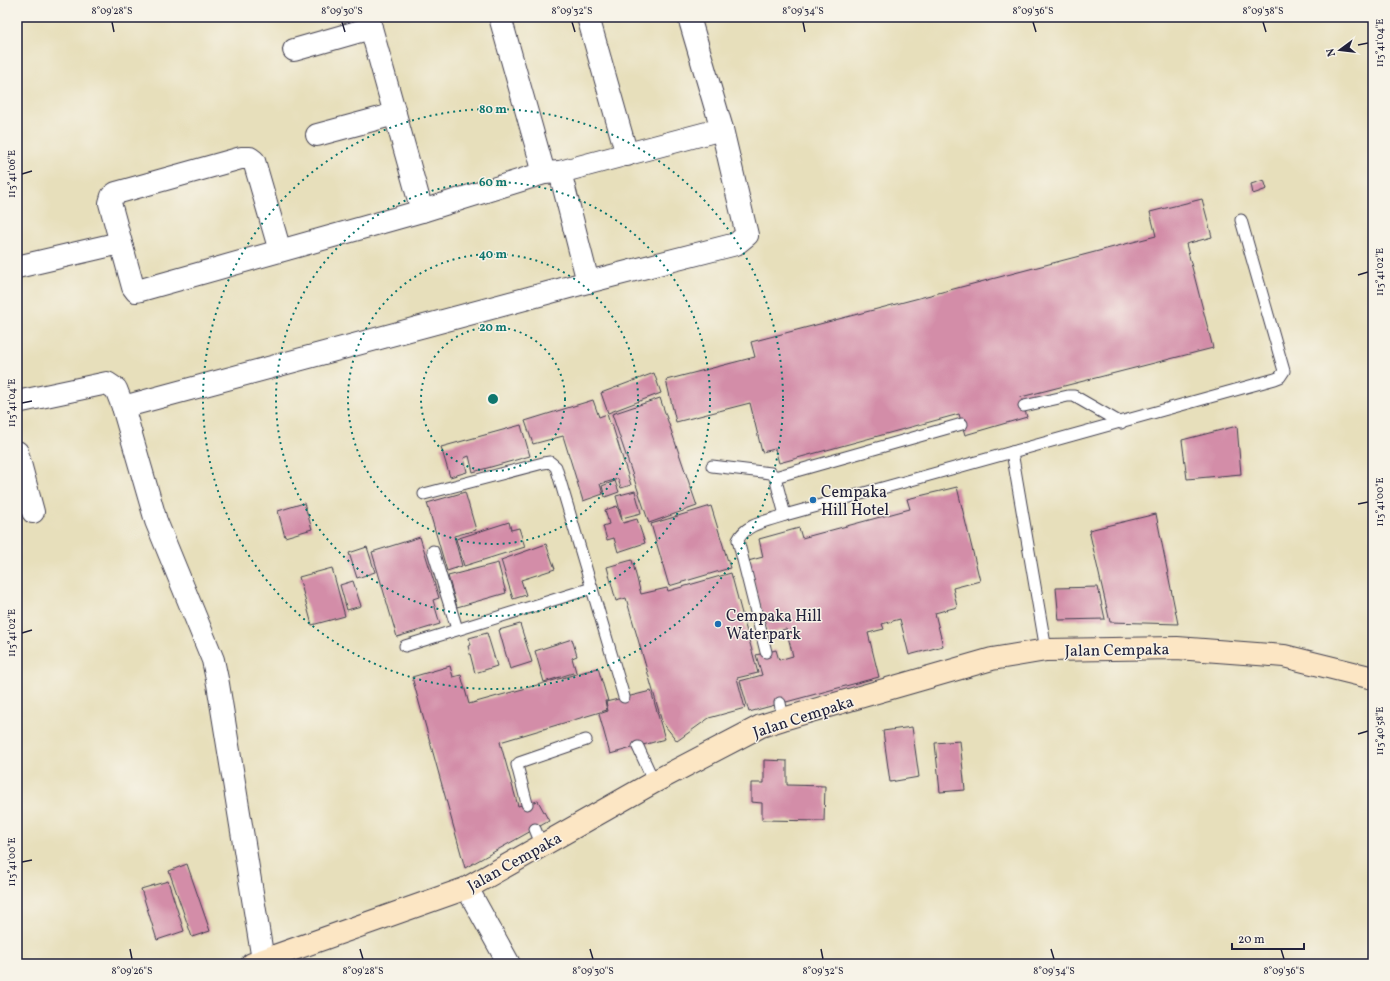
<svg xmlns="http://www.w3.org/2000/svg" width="1390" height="981" font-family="Vollkorn,serif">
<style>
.building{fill:#d38da8}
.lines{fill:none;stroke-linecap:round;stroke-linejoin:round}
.lane-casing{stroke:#403e4e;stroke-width:13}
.street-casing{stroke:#403e4e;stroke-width:24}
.secondary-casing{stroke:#403e4e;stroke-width:24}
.lane{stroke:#fff;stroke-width:11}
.street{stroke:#fff;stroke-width:22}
.secondary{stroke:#fce6c4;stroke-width:22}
.ticks{fill:none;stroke:#22223b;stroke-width:1.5}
.ring{fill:none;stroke:#0f766e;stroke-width:2;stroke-dasharray:2 4}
.poi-dot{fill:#1f6fb2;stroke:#f7f3e8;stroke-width:1.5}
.labels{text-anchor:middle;stroke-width:3;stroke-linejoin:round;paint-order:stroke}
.poi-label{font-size:16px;fill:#22223b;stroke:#f7f3e8;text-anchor:start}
.street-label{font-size:16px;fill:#22223b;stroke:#f7f3e8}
.centre{fill:#0f766e;stroke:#f7f3e8;stroke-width:2}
.ring-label{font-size:12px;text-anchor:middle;font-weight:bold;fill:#0f766e;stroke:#f7f3e8;stroke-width:3;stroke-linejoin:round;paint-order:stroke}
.neatline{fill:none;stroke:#22223b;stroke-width:1.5}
.ticks-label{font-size:10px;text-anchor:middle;fill:#22223b}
</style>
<rect width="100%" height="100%" fill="#f7f3e8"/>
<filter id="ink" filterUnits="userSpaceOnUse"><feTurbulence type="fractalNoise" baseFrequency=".025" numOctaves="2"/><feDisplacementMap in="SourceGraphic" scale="8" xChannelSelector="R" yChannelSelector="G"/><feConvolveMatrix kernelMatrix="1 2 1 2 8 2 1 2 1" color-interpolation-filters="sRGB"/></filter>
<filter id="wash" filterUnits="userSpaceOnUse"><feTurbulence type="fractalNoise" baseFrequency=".012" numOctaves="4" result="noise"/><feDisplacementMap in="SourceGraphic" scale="16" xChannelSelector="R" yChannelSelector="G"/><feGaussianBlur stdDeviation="0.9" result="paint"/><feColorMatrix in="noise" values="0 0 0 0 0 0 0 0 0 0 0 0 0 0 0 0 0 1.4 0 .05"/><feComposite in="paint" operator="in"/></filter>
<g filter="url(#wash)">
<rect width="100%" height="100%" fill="#e7dfbb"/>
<g id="blocks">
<g class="building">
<polygon points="1264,180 1267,189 1253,194 1251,184"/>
<polygon points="1202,199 1212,237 1186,244 1213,348 1021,397 1027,417 965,435 959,414 779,463 775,449 762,452 750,403 676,422 666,380 755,357 751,342 1156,236 1150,212"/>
<polygon points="654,373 661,393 608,413 601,393"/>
<polygon points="660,398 697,506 649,523 612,414"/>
<polygon points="593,400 599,417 607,414 610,424 612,424 631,485 621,488 618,479 600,484 603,494 583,501 563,436 533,444 525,421"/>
<polygon points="521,425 530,456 473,472 469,456 464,458 467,472 450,477 441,447"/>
<polygon points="1237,426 1241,474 1187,479 1182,440"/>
<polygon points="615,481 619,492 605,497 602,486"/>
<polygon points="957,487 980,581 953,588 957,607 935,613 943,646 909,655 900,619 882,624 884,629 868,633 879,677 749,712 740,681 762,675 756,655 776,650 779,660 793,656 786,629 768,634 748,561 763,557 759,539 799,528 802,538 910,509 907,499"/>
<polygon points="635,491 641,513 622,518 616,496"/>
<polygon points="465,492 476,530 454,536 462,566 447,571 427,503"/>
<polygon points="304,503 312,529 285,537 278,511"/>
<polygon points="617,506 623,523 637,519 645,543 618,552 614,538 607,540 603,526 609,524 605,510"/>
<polygon points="711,506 730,568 669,586 651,524"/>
<polygon points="1156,514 1178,624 1110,622 1089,530"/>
<polygon points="509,522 511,530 519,528 525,547 464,566 456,539"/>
<polygon points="420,537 439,598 433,600 440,624 397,637 372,552"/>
<polygon points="546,544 555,569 521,580 526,595 513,599 501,560"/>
<polygon points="367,547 375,572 357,578 349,553"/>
<polygon points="632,560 641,594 667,588 668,591 731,573 758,673 737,678 745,708 709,718 677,741 662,722 626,598 616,601 607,567"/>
<polygon points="498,563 506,593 457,607 448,576"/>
<polygon points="332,568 345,616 312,625 299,577"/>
<polygon points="353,581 361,606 347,610 340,585"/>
<polygon points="1098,587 1105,619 1059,620 1056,588"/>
<polygon points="520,624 532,662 510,669 499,630"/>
<polygon points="487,633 497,666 475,673 468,646 471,645 469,638"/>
<polygon points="572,639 577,656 572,658 576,672 544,682 535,651"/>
<polygon points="450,666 453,677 461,675 469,704 598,668 608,701 605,701 607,710 500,742 518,806 538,801 549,821 465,868 412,677"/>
<polygon points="651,691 665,739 610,754 599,714 608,711 606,702"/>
<polygon points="912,727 919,777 890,782 883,731"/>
<polygon points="960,741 965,790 940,792 935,743"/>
<polygon points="764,760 787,761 787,785 825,786 824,821 762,820 762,803 751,802 751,783 764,783"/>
<polygon points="187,864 210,931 192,937 169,871"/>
<polygon points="168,881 184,931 157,940 141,889"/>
</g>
</g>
</g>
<g filter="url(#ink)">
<use href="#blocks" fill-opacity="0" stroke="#403e4e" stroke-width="1"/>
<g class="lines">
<defs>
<g id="lane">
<polyline points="1024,406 1068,396 1074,396 1121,423"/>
<polyline points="1012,452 1046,650"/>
<polyline points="712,466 771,473 775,477 785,515"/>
<polyline points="775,477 962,424"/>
<polyline points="424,494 543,463 550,462 556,467 624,697"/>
<polyline points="433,551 457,629"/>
<polyline points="405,646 592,588"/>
<path d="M766,652L738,540C746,523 769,521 785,515L1275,379L1280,377L1284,371L1241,220"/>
<polyline points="780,703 783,719"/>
<polyline points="638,747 654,782"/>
<polyline points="527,804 517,765 519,763 586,740"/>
<polyline points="535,829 542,846"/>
</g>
<g id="street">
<polyline points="368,17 422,211"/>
<polyline points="500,17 544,173"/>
<polyline points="588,17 627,155"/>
<polyline points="294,50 371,28"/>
<polyline points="317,135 395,114"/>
<polyline points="560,172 588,282"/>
<polyline points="280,251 254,161 250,158 241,158 116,193 112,196 110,203 133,287 136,291 141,290 422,211 544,173 560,172 722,129 689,17"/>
<polyline points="17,267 120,243"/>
<polyline points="17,402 107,383 116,389 123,407 156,521 213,660 218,684 263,960"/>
<polyline points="123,407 588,282 736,244 747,235 722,129"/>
<polyline points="17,452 33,512"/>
<polyline points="467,888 509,964"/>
</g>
<polyline id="secondary" points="252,964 467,888 654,782 761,726 783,719 992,659 1046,650 1177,648 1284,656 1373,678"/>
</defs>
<use href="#lane" class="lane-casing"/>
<use href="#street" class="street-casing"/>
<use href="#secondary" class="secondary-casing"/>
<use href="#lane" class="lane"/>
<use href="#street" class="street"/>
<use href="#secondary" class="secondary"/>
</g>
</g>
<path class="ticks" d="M112,22L114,32M342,22L345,32M572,22L575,32M803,22L805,32M1033,22L1036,32M1263,22L1266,32M1358,45L1368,43M22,174L32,171M1358,275L1368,272M22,403L32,401M1358,504L1368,502M22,633L32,630M1358,734L1368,731M22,862L32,860M130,949L132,959M360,949L363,959M590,949L593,959M821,949L823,959M1051,949L1054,959M1281,949L1284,959"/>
<g class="ring">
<circle cx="493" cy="399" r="72"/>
<circle cx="493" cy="399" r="145"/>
<circle cx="493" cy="399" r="217"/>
<circle cx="493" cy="399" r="290"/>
</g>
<g class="poi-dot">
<circle cx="813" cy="500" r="4"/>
<circle cx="718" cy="624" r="4"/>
</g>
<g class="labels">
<g class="poi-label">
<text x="821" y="497">Cempaka<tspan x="821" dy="18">Hill Hotel</tspan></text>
<text x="726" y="621">Cempaka Hill<tspan x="726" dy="18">Waterpark</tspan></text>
</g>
<g class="street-label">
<text transform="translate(1117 649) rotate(-1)" y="6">Jalan Cempaka</text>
<text transform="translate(803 716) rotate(-18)" y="6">Jalan Cempaka</text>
<text transform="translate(514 861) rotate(-29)" y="6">Jalan Cempaka</text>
</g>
</g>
<circle cx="493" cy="399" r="6" class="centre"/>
<g class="ring-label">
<text x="493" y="113">80 m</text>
<text x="493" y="186">60 m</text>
<text x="493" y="258">40 m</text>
<text x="493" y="331">20 m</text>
</g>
<rect width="1390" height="981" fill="none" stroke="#f7f3e8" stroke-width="44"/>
<g transform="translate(1340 50) rotate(255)" stroke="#f7f3e8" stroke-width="3" paint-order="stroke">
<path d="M0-3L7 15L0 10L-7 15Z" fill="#22223b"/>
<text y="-6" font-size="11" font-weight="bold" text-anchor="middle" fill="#22223b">N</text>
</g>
<path d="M1232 943v6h72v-6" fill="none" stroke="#22223b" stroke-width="2"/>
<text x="1238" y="943" font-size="12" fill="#22223b" stroke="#f7f3e8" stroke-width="3" paint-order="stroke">20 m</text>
<rect x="22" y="22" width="1346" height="937" class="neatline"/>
<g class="ticks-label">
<text x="112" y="14">8°09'28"S</text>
<text x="342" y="14">8°09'30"S</text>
<text x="572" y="14">8°09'32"S</text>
<text x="803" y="14">8°09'34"S</text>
<text x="1033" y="14">8°09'36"S</text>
<text x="1263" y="14">8°09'38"S</text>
<text transform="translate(1379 43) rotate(-90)" y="4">113°41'04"E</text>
<text transform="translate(11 174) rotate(-90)" y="4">113°41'06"E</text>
<text transform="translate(1379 272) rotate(-90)" y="4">113°41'02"E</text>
<text transform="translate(11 403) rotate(-90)" y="4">113°41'04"E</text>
<text transform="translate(1379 502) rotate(-90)" y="4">113°41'00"E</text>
<text transform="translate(11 633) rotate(-90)" y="4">113°41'02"E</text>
<text transform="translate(1379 731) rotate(-90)" y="4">113°40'58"E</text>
<text transform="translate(11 862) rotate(-90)" y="4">113°41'00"E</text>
<text x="132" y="974">8°09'26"S</text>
<text x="363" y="974">8°09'28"S</text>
<text x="593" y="974">8°09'30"S</text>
<text x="823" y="974">8°09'32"S</text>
<text x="1054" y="974">8°09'34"S</text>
<text x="1284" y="974">8°09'36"S</text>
</g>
</svg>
